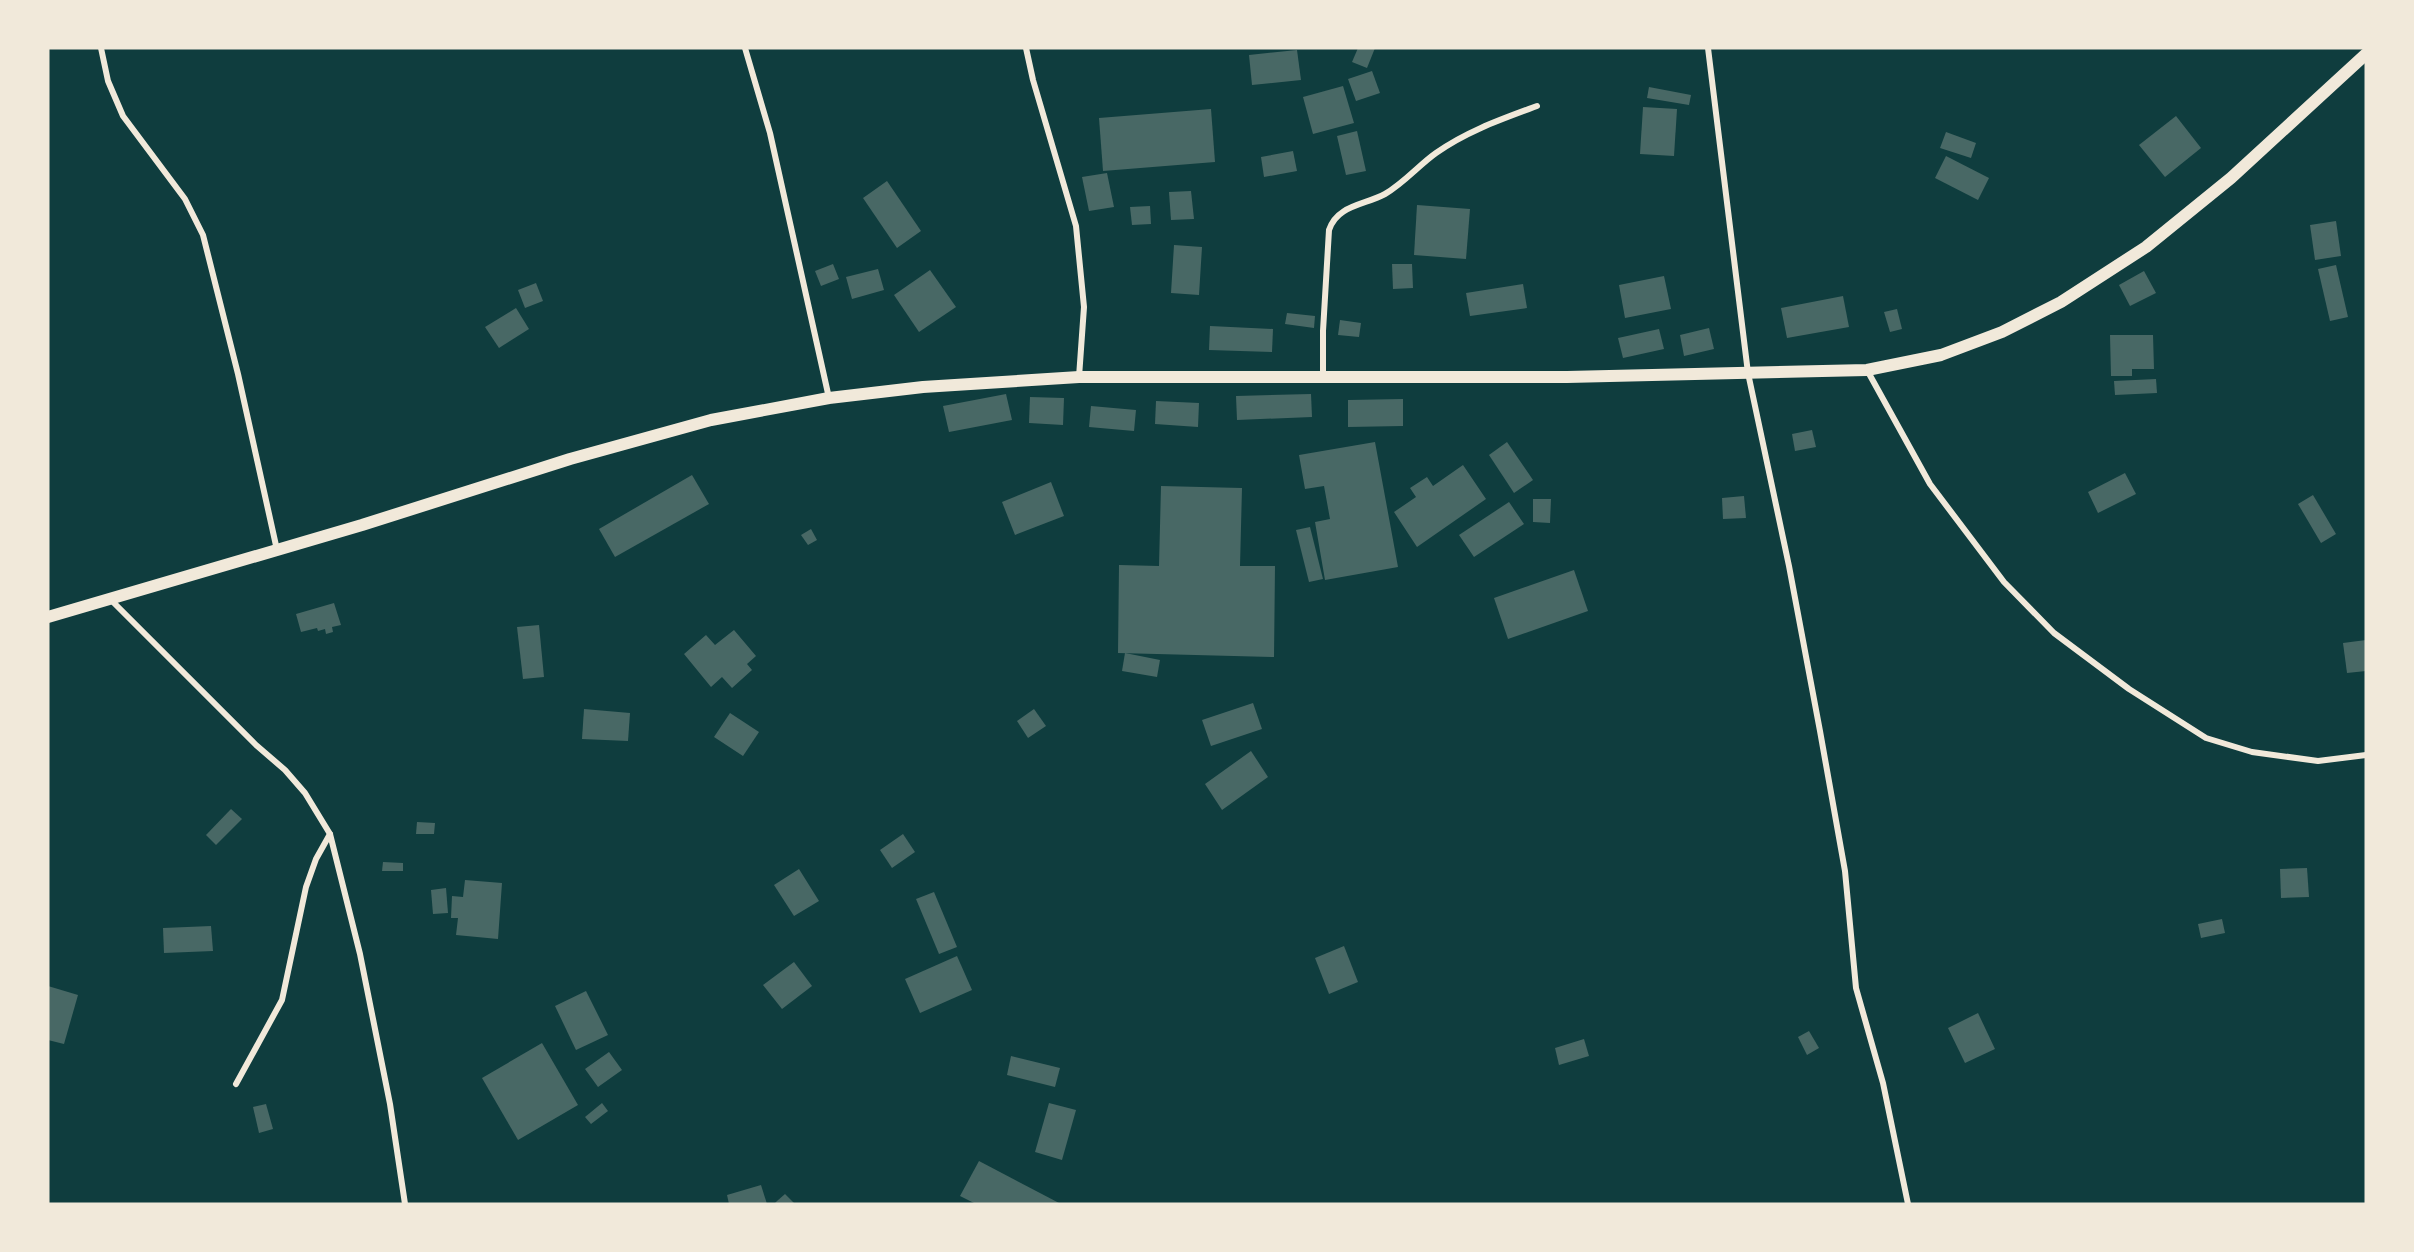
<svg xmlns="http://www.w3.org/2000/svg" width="2414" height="1252" font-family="Roboto,sans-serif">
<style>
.building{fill:#486865}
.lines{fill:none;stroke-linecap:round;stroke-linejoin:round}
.minor{stroke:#f1e9da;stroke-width:6}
.secondary{stroke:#f1e9da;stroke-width:12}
</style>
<rect width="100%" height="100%" fill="#0f3d3e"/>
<g class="building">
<polygon points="1358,48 1375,48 1367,68 1352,62"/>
<polygon points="1297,50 1301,80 1252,85 1249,55"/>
<polygon points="1372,71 1380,93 1356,101 1348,79"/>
<polygon points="1343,86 1354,123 1313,134 1303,97"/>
<polygon points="1649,87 1691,95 1689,105 1647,98"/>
<polygon points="1643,107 1677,109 1674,156 1640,154"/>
<polygon points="1211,109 1215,162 1103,171 1099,118"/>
<polygon points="2176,116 2201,148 2165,177 2139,145"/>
<polygon points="1357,131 1366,171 1346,175 1337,136"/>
<polygon points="1946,132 1976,143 1971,158 1940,148"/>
<polygon points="1293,151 1297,171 1264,177 1261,157"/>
<polygon points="1946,156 1989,178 1978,200 1935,178"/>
<polygon points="1107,173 1114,207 1089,211 1082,177"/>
<polygon points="887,181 921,231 897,248 863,198"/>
<polygon points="1191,191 1194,219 1171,220 1169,192"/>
<polygon points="1417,205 1470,209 1466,259 1414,255"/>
<polygon points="1150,206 1151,224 1132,225 1130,207"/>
<polygon points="2336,221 2341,256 2315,260 2310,225"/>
<polygon points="1174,245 1202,247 1199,295 1171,293"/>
<polygon points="833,264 839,279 821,286 815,271"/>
<polygon points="1392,264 1412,264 1413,288 1393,289"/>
<polygon points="2336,265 2348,317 2330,321 2318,269"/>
<polygon points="878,269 884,290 852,299 846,277"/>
<polygon points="930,270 956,307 919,332 894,295"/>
<polygon points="2144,271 2156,293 2130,306 2119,285"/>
<polygon points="1664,276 1671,309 1625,318 1619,285"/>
<polygon points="536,283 543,301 525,308 518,290"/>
<polygon points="1523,284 1527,308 1470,316 1466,293"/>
<polygon points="1843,296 1849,327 1787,338 1781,308"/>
<polygon points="516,308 529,329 499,348 485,327"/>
<polygon points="1897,309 1902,329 1890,332 1884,312"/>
<polygon points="1287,313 1315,316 1314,328 1285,324"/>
<polygon points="1340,320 1361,323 1359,337 1338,335"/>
<polygon points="1210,326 1273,329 1272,352 1209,350"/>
<polygon points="1709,328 1714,349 1684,356 1680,335"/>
<polygon points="1659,329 1664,349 1623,358 1618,338"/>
<polygon points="2110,335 2153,335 2154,369 2132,369 2132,376 2111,376"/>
<polygon points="2156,379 2157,393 2115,395 2114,381"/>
<polygon points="1006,394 1012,420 949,432 943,406"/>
<polygon points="1311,394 1312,417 1237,420 1236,396"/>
<polygon points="1030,397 1064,398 1063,425 1029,423"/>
<polygon points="1403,399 1403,426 1348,427 1348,400"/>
<polygon points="1156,401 1199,403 1198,427 1155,424"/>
<polygon points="1091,406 1136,410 1134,431 1089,427"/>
<polygon points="1812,430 1816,447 1795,451 1792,434"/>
<polygon points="1375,442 1398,567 1325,580 1315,522 1330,519 1324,486 1305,489 1299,455"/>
<polygon points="1507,442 1533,480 1514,493 1489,455"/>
<polygon points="1463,465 1486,499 1417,547 1394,512 1416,497 1410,488 1427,477 1433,486"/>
<polygon points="2125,473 2136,494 2098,513 2088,492"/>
<polygon points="692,475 709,504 615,557 599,529"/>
<polygon points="1051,482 1064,516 1015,535 1002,502"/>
<polygon points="1161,486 1242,488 1240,566 1275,566 1274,657 1118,653 1119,565 1159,566"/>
<polygon points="2313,495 2336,534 2321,543 2298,504"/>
<polygon points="1744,496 1746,518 1723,519 1722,498"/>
<polygon points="1533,499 1551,499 1550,523 1533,522"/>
<polygon points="1509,502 1524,524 1474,557 1459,535"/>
<polygon points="1310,527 1323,579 1309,582 1296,530"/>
<polygon points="811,529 817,540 808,545 801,535"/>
<polygon points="1574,570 1588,611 1508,639 1494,598"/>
<polygon points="334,603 341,625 332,627 333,632 326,634 325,629 318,631 317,628 301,632 296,614"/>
<polygon points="539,625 544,677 523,679 517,627"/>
<polygon points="734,630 756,656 747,664 752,670 732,688 722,677 711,687 684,654 706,635 715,645"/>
<polygon points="2366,640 2366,671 2347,673 2343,643"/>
<polygon points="1125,653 1160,660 1157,677 1122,671"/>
<polygon points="1253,703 1262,729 1211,746 1202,720"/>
<polygon points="584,709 630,713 628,741 582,739"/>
<polygon points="1034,709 1046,726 1028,738 1017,721"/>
<polygon points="730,713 759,732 743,756 714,737"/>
<polygon points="1251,751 1268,777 1222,810 1205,784"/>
<polygon points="231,809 242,819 216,845 206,835"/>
<polygon points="417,822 435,823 434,834 416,834"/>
<polygon points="903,834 915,852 892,868 880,850"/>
<polygon points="383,862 403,863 403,871 382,871"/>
<polygon points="2307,868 2309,897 2281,898 2280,869"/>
<polygon points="799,869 819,901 794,916 774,885"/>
<polygon points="465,880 502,883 498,939 456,935 458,918 451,918 452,896 463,897"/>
<polygon points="446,888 448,913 433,914 431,890"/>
<polygon points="934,892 957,947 939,954 916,899"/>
<polygon points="2222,919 2225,933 2201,938 2198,924"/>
<polygon points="211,926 213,951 164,953 163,928"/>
<polygon points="1344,946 1358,982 1329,994 1315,958"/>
<polygon points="957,956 972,990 920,1013 905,979"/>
<polygon points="794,962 812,986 782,1009 763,985"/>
<polygon points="48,986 78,995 64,1044 48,1040"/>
<polygon points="586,991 608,1035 576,1050 555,1006"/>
<polygon points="1978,1013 1995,1049 1965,1063 1948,1028"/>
<polygon points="1809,1031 1819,1048 1807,1055 1798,1037"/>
<polygon points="1584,1039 1589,1056 1559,1065 1555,1048"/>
<polygon points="542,1043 578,1105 518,1140 482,1078"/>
<polygon points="609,1052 622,1070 598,1087 585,1069"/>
<polygon points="1011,1056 1060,1068 1055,1087 1007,1075"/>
<polygon points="602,1103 608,1111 591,1124 585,1117"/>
<polygon points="1049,1103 1076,1110 1062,1160 1035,1152"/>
<polygon points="266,1104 273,1129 259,1133 253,1107"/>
<polygon points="979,1161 1061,1204 976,1204 960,1196"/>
<polygon points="761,1185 767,1204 729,1204 727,1195"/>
<polygon points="785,1194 795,1204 774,1204 777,1201"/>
</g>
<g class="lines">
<g class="minor">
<polyline points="101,48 108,81 123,116 185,199 203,235 238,374 277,550"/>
<polyline points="745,48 770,133 829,398"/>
<polyline points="1026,48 1033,80 1076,226 1084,307 1079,377"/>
<polyline points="1708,48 1748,373 1789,566 1820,731 1845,871 1856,988 1883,1083 1908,1204"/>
<polyline points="1867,370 1930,484 2004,582 2054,633 2129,689 2206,738 2252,752 2318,761 2366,755"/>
<path d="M1323,377V331L1329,230C1337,205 1365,205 1385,194C1404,183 1419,165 1436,153C1467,131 1502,119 1537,106"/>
<polyline points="110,599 256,745 285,770 305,793 330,834 360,954 390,1104 405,1204"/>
<polyline points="236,1084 282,1000 306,887 316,859 330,834"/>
</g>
<polyline class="secondary" points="48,617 362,525 570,459 711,420 829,398 923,387 1079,377 1567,377 1867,370 1941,355 2002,332 2061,302 2146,247 2231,178 2366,54"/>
</g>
<rect width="2414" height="1252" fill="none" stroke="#f1e9da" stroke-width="99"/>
</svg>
